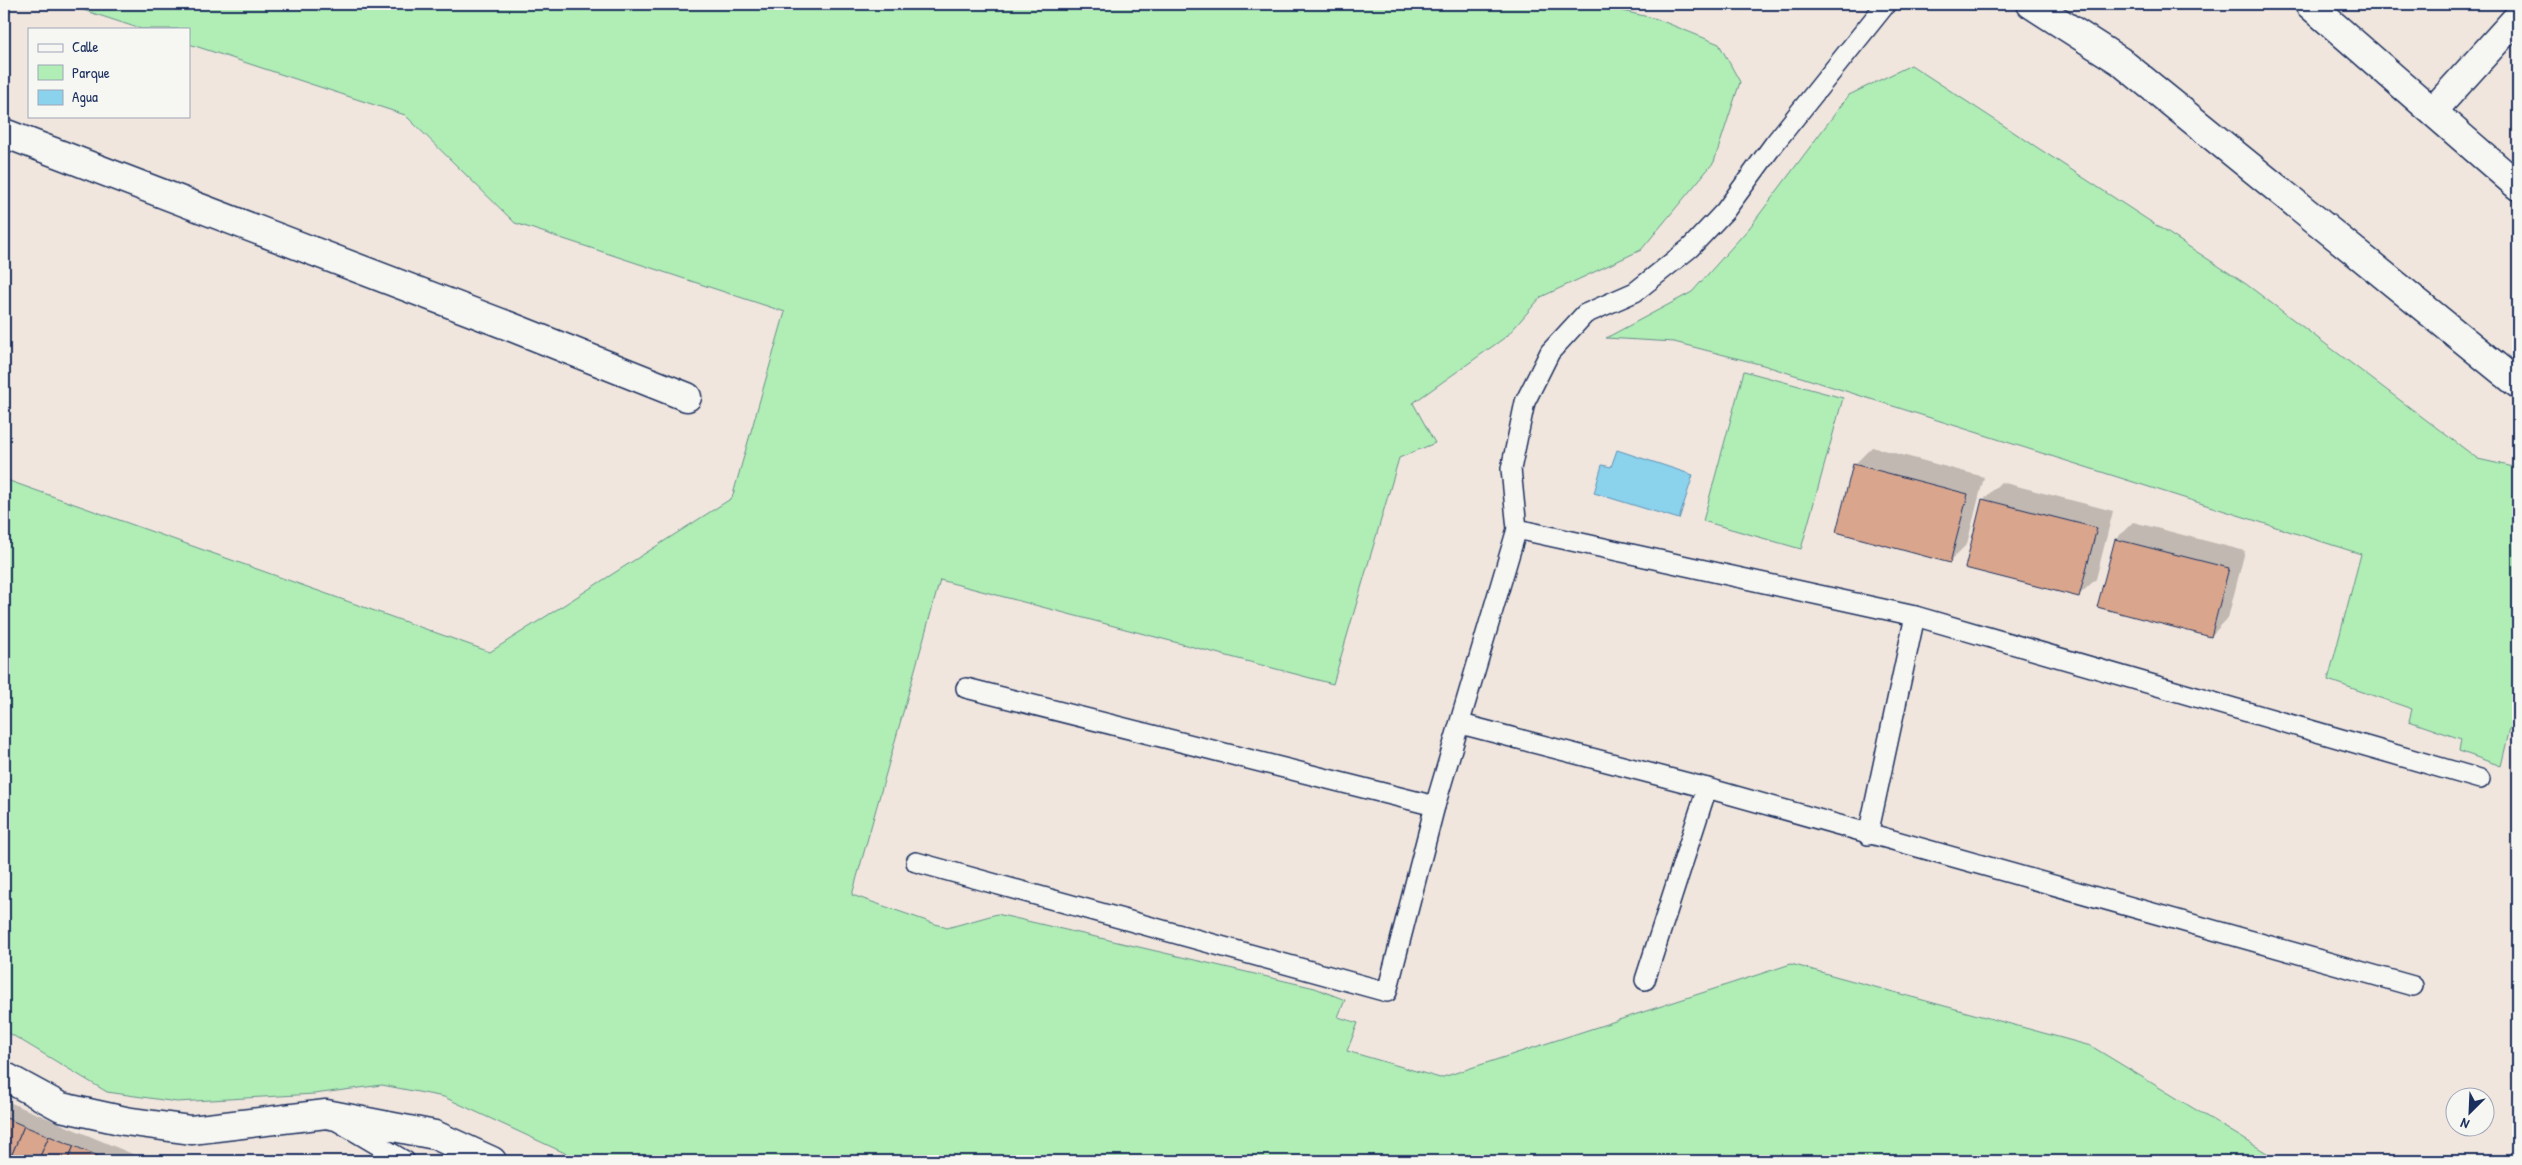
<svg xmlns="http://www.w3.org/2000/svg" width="2522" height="1165" font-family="'Patrick Hand',sans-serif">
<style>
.green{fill:#b0eeb5;stroke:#668e8a}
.water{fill:#8bd2ed;stroke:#5e91b4}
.shadow{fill:#0003}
.building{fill:#d9a68d;stroke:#1b2f5e}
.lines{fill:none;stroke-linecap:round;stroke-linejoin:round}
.lane-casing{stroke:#1b2f5e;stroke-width:22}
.street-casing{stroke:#1b2f5e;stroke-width:31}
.lane{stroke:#f6f6f2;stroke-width:19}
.street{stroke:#f6f6f2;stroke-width:28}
</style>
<rect width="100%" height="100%" fill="#f0e6de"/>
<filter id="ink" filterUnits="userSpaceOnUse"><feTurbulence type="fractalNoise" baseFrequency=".02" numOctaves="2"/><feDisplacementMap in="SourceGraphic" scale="10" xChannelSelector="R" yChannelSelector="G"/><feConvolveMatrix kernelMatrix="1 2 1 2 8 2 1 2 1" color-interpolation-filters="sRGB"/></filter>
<g filter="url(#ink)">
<g class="green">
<polygon points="65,4 1593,4 1657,19 1719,44 1740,82 1714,162 1641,250 1541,297 1507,336 1413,403 1435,443 1399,458 1333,684 940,580 852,895 947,928 997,914 1315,988 1345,1000 1338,1017 1358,1023 1347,1051 1440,1078 1791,964 2091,1046 2280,1161 582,1161 444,1097 382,1085 314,1094 177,1102 107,1092 4,1030 4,479 490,652 732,498 785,312 515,223 405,115 189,44 189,29 141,29"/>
<polygon points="1911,65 2246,284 2478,459 2518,468 2518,729 2510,728 2501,766 2459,751 2461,739 2409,721 2412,709 2328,680 2361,554 1763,365 1674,342 1606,338 1692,292 1750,227 1849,95"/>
<polygon points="1744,371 1843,398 1801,549 1703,521"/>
</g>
<polygon class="water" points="1617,450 1693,475 1679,519 1594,493 1602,465 1611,467"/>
<g class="shadow">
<polygon points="1872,447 1984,477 1967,544 1950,561 1837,531 1855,464"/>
<polygon points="2001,482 2113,511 2096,579 2078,596 1983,500"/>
<polygon points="2133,522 2245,551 2228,618 2211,636 2116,539"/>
<polygon points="4,1100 149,1161 4,1161"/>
</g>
<g class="building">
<polygon points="1853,464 1968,494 1950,563 1836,532"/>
<polygon points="1982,499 2097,528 2079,597 1965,568"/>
<polygon points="2115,539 2229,568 2211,637 2097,607"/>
<polygon points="4,1117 24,1126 9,1161 4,1161"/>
<polygon points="24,1126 49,1136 38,1161 9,1161"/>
<polygon points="49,1136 74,1146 67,1161 38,1161"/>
<polygon points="74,1146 98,1156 96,1161 67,1161"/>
</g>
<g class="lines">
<defs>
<g id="lane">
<polyline points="1517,529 1915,616 2480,779"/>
<polyline points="966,688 1435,806"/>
<polyline points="1461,724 1707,788 2413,986"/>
<polyline points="1868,835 1915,616"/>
<polyline points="916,862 1387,992 1435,806 1517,529 1511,469 1525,402 1550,352 1585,314 1635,292 1690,248 1725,211 1774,144 1886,4"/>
<polyline points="1645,980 1707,788"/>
<polyline points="339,1122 405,1161"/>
</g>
<g id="street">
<polyline points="2031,4 2120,61 2518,384"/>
<polyline points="2309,4 2518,186"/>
<polyline points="2433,111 2518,17"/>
<polyline points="4,133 514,328 687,397"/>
<polyline points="4,1076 61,1107 125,1121 191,1130 326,1114 435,1135 492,1161"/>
</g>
</defs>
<use href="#lane" class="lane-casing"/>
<use href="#street" class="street-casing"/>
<use href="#lane" class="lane"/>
<use href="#street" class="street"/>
</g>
</g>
<rect width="2522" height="1165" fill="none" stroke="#f6f6f2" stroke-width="20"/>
<rect x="10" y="10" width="2502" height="1145" fill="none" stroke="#1b2f5e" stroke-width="2" filter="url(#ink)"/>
<rect x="28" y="28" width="162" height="90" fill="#f6f6f2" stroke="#9ea6b7"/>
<rect x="38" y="44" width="25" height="8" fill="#f6f6f2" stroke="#9ea6b7"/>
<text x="72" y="52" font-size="15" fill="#1b2f5e">Calle</text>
<rect x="38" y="65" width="25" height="15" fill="#b0eeb5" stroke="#9ea6b7"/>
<text x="72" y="78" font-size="15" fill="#1b2f5e">Parque</text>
<rect x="38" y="90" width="25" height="15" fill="#8bd2ed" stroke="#9ea6b7"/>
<text x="72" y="102" font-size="15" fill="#1b2f5e">Agua</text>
<g transform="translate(2470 1112) rotate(204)"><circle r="24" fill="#f6f6f2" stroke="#9ea6b7"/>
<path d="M0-4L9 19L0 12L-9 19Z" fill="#1b2f5e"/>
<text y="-8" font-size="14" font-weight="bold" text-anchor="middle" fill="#1b2f5e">N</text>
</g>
</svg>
